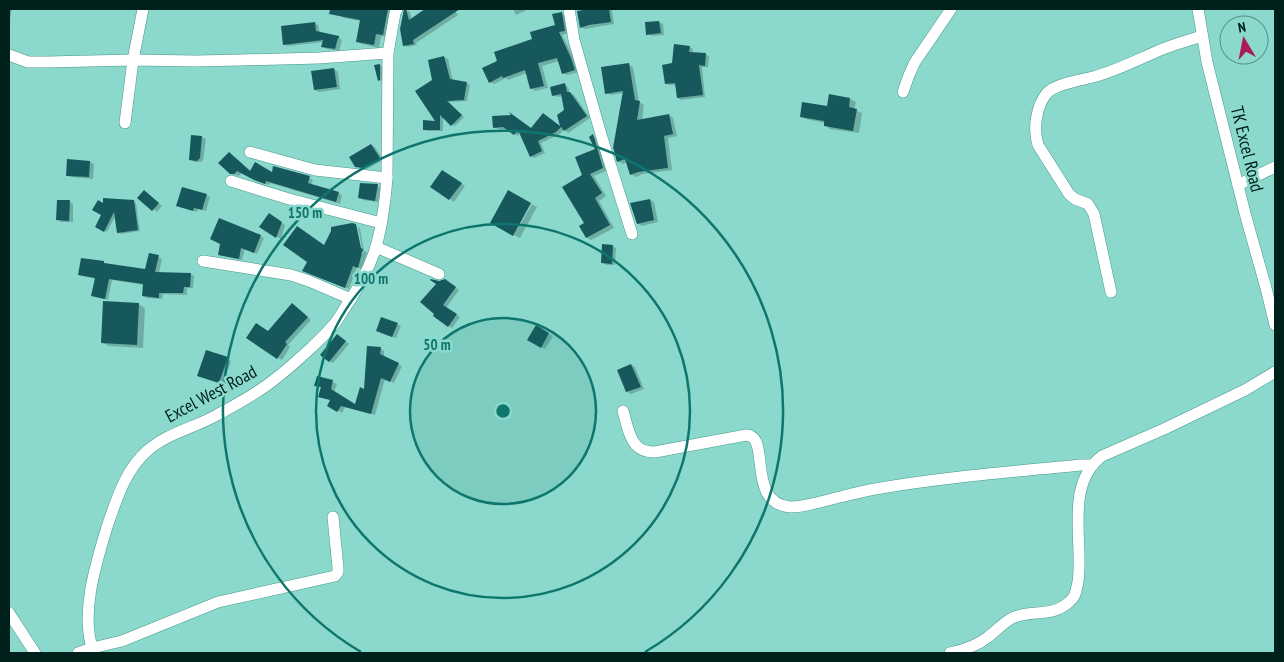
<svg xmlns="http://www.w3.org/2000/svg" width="1284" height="662" font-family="'PT Sans Narrow',sans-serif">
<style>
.shadow{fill:#0003}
.building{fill:#17585d}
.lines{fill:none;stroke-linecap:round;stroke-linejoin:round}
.street-casing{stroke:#4a988c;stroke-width:12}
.street{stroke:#fff;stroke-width:11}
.ring{fill:none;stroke:#0f766e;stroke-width:2.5}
.labels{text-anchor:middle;stroke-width:5;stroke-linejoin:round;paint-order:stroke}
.street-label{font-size:18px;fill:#00201c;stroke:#8bd9cc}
.centre{fill:#0f766e;stroke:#8bd9cc;stroke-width:2.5}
.ring-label{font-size:15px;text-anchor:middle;font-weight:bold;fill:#0f766e;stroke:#8bd9cc;stroke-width:5;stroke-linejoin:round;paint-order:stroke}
</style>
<rect width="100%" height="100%" fill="#8bd9cc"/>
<g class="shadow">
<polygon points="9,9 12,9 10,19 9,19"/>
<polygon points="340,9 360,11 360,9 393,9 388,37 381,36 379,48 362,44 357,41 361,21 344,18 339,15"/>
<polygon points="428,9 454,9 458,15 416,43 417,45 408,47 404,45 406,10 410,12 412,20"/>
<polygon points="513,9 524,9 525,11 516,15"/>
<polygon points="599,9 612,10 614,24 585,29 581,27 578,12"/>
<polygon points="562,14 566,16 569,33 562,35 576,62 579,72 567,75 563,73 559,61 542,66 548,88 535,91 531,88 527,73 508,80 506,78 494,84 490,82 498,62 556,26"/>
<polygon points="659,22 663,24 664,35 652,36 648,34"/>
<polygon points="315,23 318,25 320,33 339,38 342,40 339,51 327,49 323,47 324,42 288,46 284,44"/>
<polygon points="689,47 693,49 692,54 705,54 709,56 708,67 702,67 705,97 681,100 678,98 677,85 669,85 666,83"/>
<polygon points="444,57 448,59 453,81 467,83 470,85 467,101 449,102 464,117 455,126 443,116 443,131 427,131 424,129 437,122 434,81"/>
<polygon points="628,64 633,67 639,102 644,105 642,120 669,115 673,118 677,136 668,138 672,170 643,174 636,177 631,174 627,162 623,164 618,161 624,93 611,95 606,93"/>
<polygon points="380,65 384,67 383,82 379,80 375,66"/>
<polygon points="334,69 338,72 340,89 319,92 315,90"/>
<polygon points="565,85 568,87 570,93 574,95 590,118 568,133 564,129 560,134 541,143 545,153 534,158 531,156 520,133 518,136 507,129 498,129 494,127 494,118 531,129 546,117 562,128 565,111 563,96 557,97 553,95"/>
<polygon points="830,96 850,99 856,102 854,110 862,113 859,133 830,129 825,125 825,123 806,119 801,116 828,108"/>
<polygon points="593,136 598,138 608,170 594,176 606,196 599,201 614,228 591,240 586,237 584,176 596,150"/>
<polygon points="202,137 206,139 203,160 201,162 194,162 190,159"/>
<polygon points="371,145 375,147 383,160 367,169 360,168 356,166"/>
<polygon points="230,153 251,171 309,178 313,180 311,185 338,193 342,195 340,204 270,183 269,185 259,182 242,172 239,176 235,175 230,173"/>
<polygon points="90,162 94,164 93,179 72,177 68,175"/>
<polygon points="447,174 465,186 454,202 432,187"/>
<polygon points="377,186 381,188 378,202 363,200 359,197"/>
<polygon points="148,194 162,206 157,212 139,198"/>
<polygon points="206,195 210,197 206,211 198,209 197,212 181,207"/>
<polygon points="650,200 654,202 658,222 642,226 638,223"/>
<polygon points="69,201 73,204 73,222 61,222 57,219"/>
<polygon points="133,201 136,203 140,231 121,234 118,233 116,215 107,232 100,228 103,215 104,205"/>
<polygon points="532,204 537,207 520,238 514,235"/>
<polygon points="269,215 285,225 281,239 261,227"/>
<polygon points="358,227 360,228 364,251 367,252 362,269 357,267 349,289 308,273 324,247 361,255 363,254"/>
<polygon points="260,236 264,238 257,254 245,249 242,260 223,256 219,254"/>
<polygon points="612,246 616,248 615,265 606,265 602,262"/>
<polygon points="158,257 162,259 159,273 190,274 194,276 193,288 187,288 187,295 163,294 162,299 147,298 143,296 144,285 112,280 108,300 96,297 92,295 96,279 83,276 79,274 104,263 107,264 146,270"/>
<polygon points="449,283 459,290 446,308 460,317 452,328 435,316"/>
<polygon points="138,304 145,308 143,348 109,346 103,343"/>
<polygon points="296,307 311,320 288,345 290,347 282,360 248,337 268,332"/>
<polygon points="397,324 401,326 396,338 381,333"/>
<polygon points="536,327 553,336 545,349 529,340"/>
<polygon points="342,338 349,344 333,363 329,361"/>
<polygon points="380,348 384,351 384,357 402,366 394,383 385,379 375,415 345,407 342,413 329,405 332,400 322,388 316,385 318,378 333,382 337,384 334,392 356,406 365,390"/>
<polygon points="227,359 231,361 223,385 202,377"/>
<polygon points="631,365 635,367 644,389 631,394 627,392 619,370"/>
</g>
<g class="building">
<polygon points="330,9 388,9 383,35 376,34 374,45 356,42 360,20 329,14"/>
<polygon points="404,9 406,9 409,20 425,9 460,9 413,40 414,44 403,46 400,29"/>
<polygon points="590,9 609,9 611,22 589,25 580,28 577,11"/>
<polygon points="562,12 565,31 559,32 571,58 575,70 562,74 557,58 538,63 544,86 530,89 525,70 503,78 502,76 489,83 482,68 497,61 494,52 532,39 530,32 555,25 552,14"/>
<polygon points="659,21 661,33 646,35 645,22"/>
<polygon points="315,22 316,31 339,36 339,38 338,38 335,49 321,47 323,40 283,45 281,26"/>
<polygon points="674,44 690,46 689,52 706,53 705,66 699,65 703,95 677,98 675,83 665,84 662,65 672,63"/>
<polygon points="444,56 450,79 467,82 464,100 447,101 462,115 451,126 440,115 440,130 423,130 423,120 435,121 415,91 432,80 428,60"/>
<polygon points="629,63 635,100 640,101 637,120 669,114 673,134 664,136 668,168 638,172 630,175 625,159 617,162 613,147 613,148 623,91 605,94 601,67"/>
<polygon points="380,64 380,80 378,81 374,65"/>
<polygon points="334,68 337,87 314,90 311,71"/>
<polygon points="565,83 567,92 570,92 587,116 564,131 561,127 556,132 538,141 542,151 530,157 518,130 514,135 503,127 493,128 492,116 511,115 509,112 531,128 543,113 560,126 557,115 564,110 561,94 552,96 550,87"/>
<polygon points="829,94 850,98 849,107 857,109 853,131 824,126 824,121 800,117 802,102 827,106"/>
<polygon points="593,134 603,168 590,174 602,193 595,198 610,225 586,238 579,226 584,223 562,187 582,175 575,157 595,149 589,137"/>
<polygon points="191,135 202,136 200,158 197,161 189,160"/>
<polygon points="371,144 380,158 363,168 355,167 349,157"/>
<polygon points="229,152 250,171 255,162 272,172 273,166 310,176 308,183 339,192 336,202 266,181 265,184 254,180 237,171 234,174 230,174 218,163"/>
<polygon points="67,159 90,161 89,177 66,176"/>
<polygon points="442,170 462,183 449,200 430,187"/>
<polygon points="360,183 378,184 375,201 358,198"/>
<polygon points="182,187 207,194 202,210 194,208 193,211 176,206"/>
<polygon points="144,190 159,203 152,211 137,198"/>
<polygon points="508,190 531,203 513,236 490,223"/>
<polygon points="103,198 134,200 138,230 117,233 114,212 104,232 95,227 101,215 92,210 98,200 103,203"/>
<polygon points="650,199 654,220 637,224 630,203"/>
<polygon points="57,200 70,200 69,221 56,220"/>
<polygon points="269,213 282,222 276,238 259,227"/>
<polygon points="219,218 261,235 254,253 241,248 239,259 218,255 220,244 210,239"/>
<polygon points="352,223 356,224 361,248 363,249 358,268 353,266 345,288 302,271 307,262 283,245 297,226 324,245 331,231 331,227"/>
<polygon points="602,244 613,245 612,264 601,263"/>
<polygon points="149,253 159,255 155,272 191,273 190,287 184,287 183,293 159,293 159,298 142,296 143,284 109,279 105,299 91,296 95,278 78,275 81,258 104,261 104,263 145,269"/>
<polygon points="431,279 439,281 445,279 456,287 443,305 457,314 448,327 433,316 434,314 420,302 436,284 430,280"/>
<polygon points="103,301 139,303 137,345 101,343"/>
<polygon points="292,303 308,317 285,342 287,344 277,359 246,338 256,323 268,331"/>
<polygon points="381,317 398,323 392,337 376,331"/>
<polygon points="536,325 549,333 541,348 527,340"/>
<polygon points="337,334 346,341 329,362 320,355"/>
<polygon points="367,346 381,347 380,354 399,363 390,382 381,378 371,414 341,406 337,412 327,406 330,400 318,397 321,387 314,386 317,376 333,380 331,389 355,404 360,387 364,389"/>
<polygon points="206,350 228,357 219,383 197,376"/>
<polygon points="631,364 641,387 626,392 617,370"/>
</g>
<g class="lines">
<defs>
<g id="street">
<polyline points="569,9 574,40 602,138 632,234"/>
<polyline points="1198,9 1207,62 1246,217 1266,288 1275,325"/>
<polyline points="9,55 28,62 47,62 133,60 196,61 241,60 319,58 388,53"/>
<polyline points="903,92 909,75 915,62 951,9"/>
<polyline points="125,123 133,60 143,9"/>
<polyline points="250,152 315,170 387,178"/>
<polyline points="231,181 289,199 381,223"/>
<polyline points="1238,185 1275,167"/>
<polyline points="376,247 439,274"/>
<polyline points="203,261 291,275 309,281 351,299"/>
<path d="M1111,292L1094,214L1088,204L1075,199L1069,194L1038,145C1033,129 1036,106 1047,93C1055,84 1081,80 1093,77C1116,71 1137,60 1158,51C1172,45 1187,41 1202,36"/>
<path d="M623,411C626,421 629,438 636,445C641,451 648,452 655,452L741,436C745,435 748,434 752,437C757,440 758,448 759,454C762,476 761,504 790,507C801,507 813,504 824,501C841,497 858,492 875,489C943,477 1012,472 1080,465H1093"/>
<polyline points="9,613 35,653"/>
<polyline points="78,653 92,648 122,641 218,602 335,576 338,572 338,568 333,517"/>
<path d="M94,653C79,617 96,563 107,527C116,501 125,470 147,451C167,433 194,428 217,415C237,404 258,393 275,379C288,369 300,358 312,347C320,339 329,331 336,322C341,315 345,307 350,300C360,285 368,270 374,253C382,229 385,203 387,178L388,53L395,13L397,9"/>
<path d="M950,653C964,650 977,646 988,637C996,631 1003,623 1012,618C1031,609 1052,618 1069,602C1076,597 1076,590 1078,582C1084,542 1064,485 1102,456L1164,429L1245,390L1275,372"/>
</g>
</defs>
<use href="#street" class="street-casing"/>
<use href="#street" class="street"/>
</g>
<circle cx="503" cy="411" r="93" fill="#0f766e" fill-opacity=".12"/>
<g class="ring">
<circle cx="503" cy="411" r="93"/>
<circle cx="503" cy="411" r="187"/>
<path d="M361 652A280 280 0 1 1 645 652"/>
</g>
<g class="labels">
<g class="street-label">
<text transform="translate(1247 149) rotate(76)" y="6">TK Excel Road</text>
<text transform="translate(211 394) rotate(-28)" y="6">Excel West Road</text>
</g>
</g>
<circle cx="503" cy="411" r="8" class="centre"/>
<g class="ring-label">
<text x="305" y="218">150 m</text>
<text x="371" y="284">100 m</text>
<text x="437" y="350">50 m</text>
</g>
<rect width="1284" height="662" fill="none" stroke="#00201c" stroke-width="20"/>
<g transform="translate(1244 40) rotate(350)"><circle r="24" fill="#8bd9cc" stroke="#538f86"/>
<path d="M0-4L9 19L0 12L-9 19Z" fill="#aa1b57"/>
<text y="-8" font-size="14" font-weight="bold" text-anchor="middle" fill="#00201c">N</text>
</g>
</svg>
